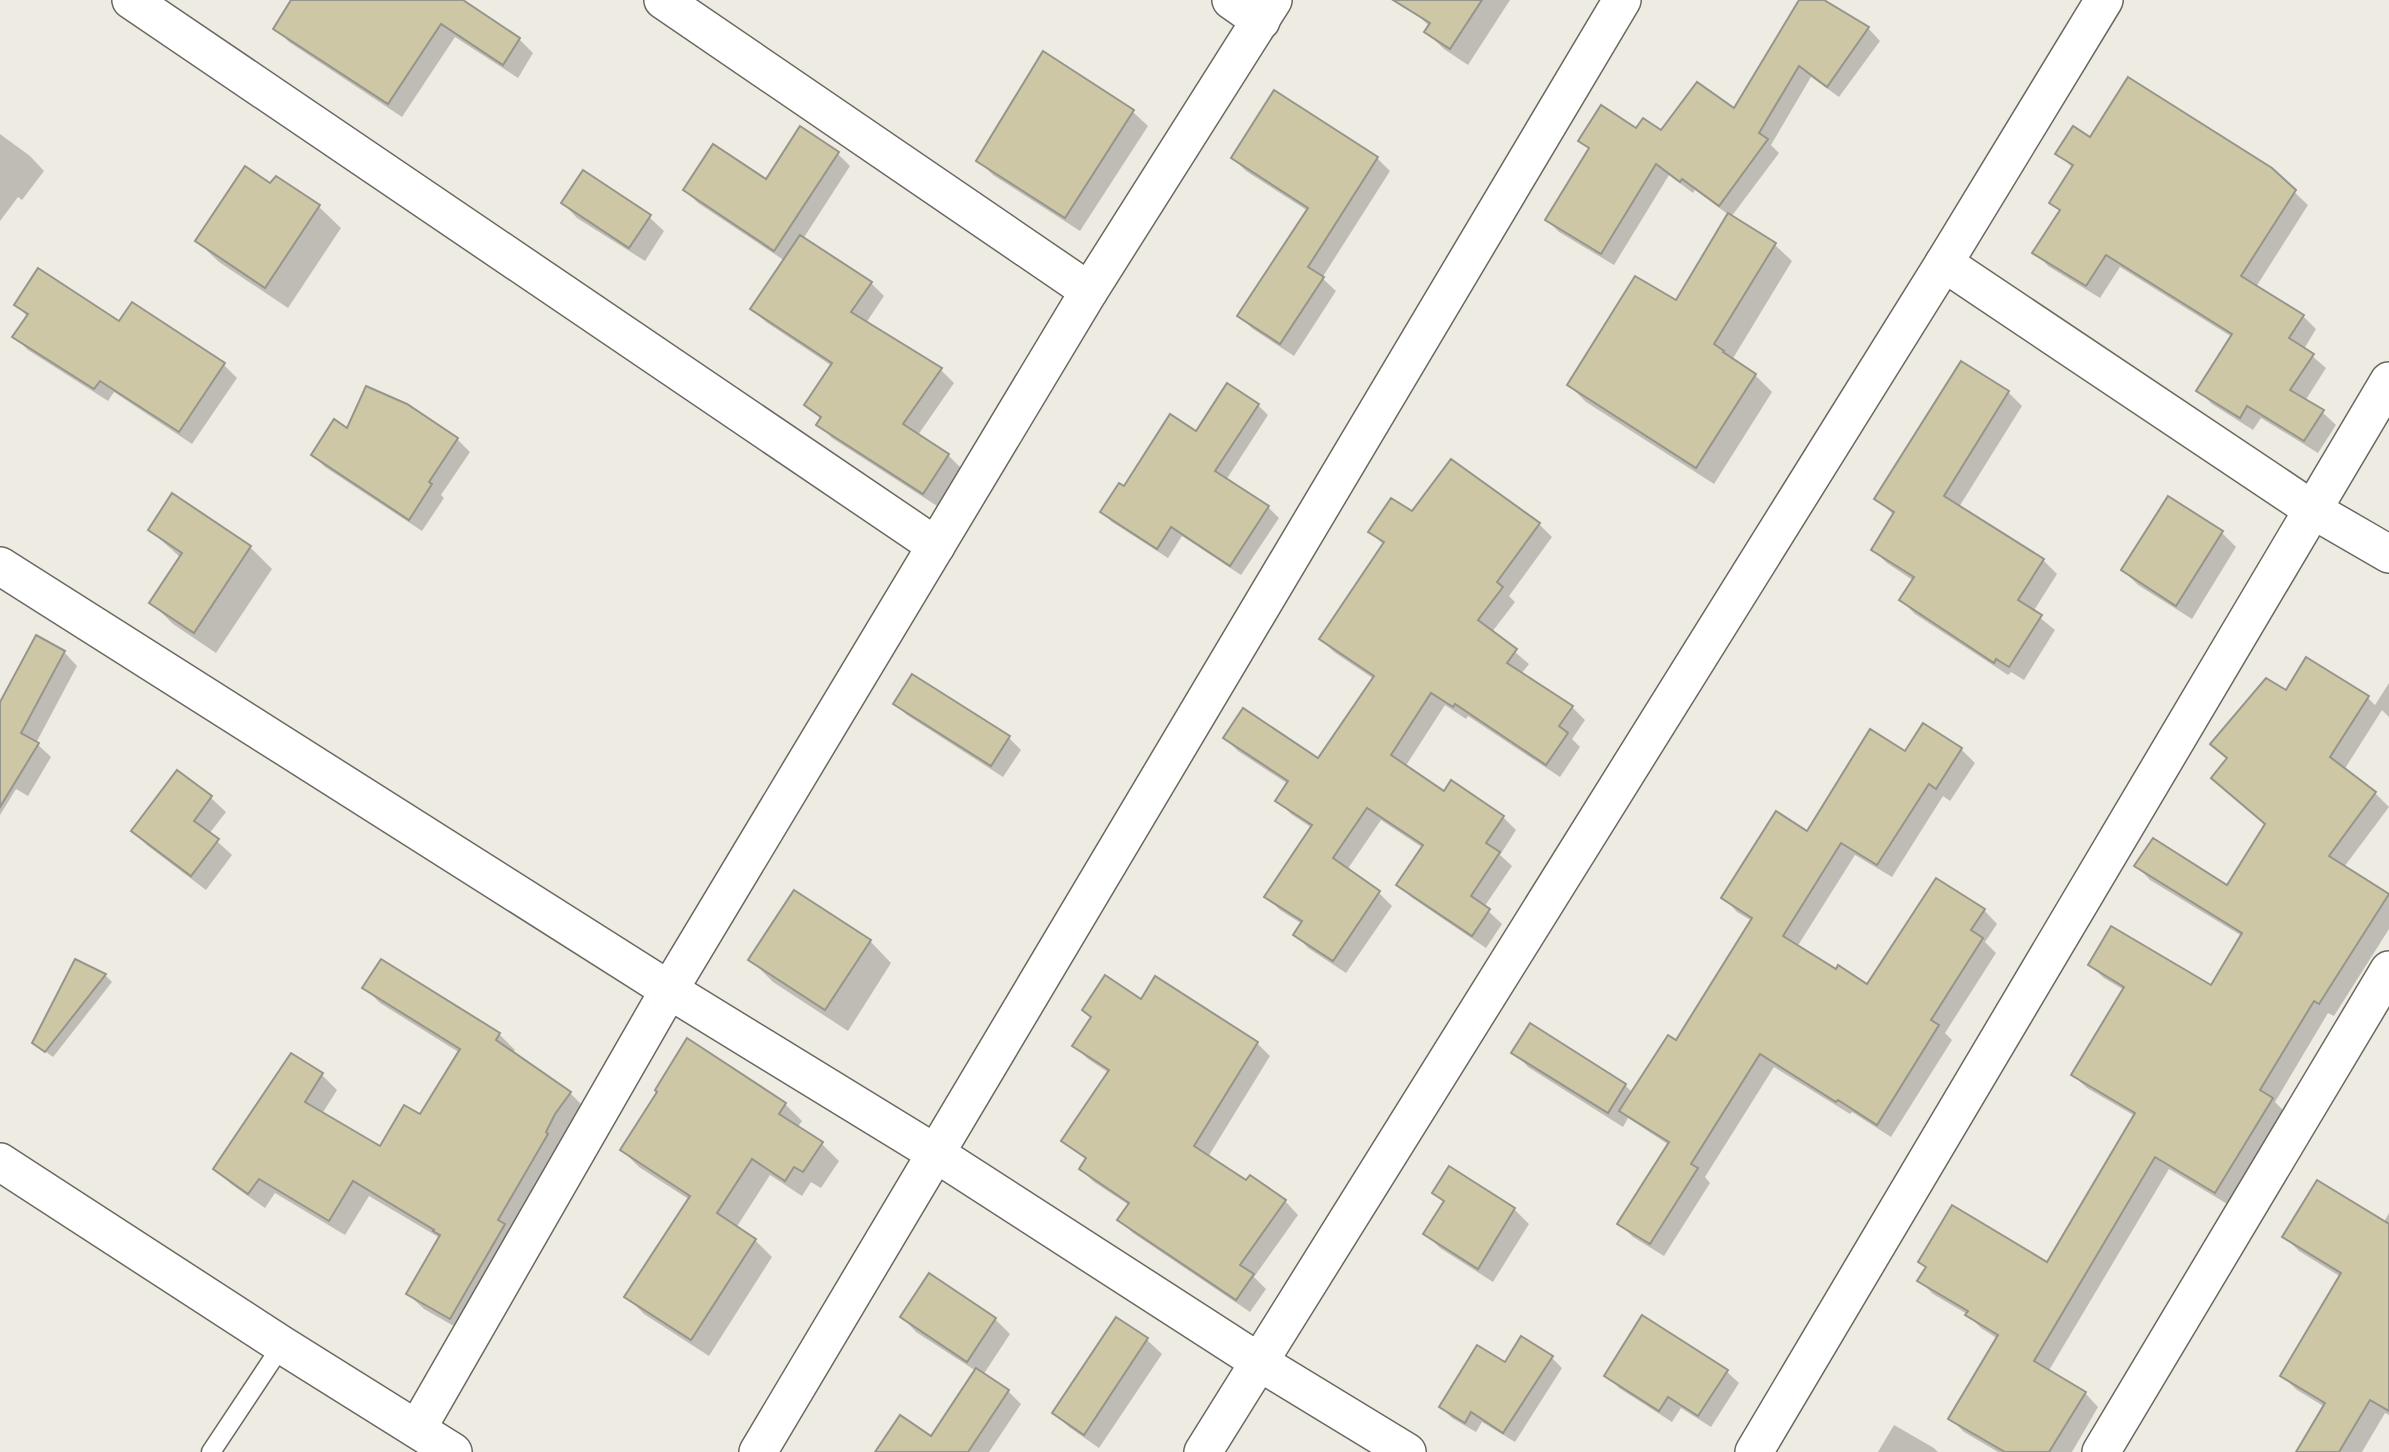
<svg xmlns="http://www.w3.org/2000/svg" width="2389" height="1452" font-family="Karla,sans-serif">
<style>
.shadow{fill:#0003}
.building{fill:#cec7a5;stroke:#96958c;stroke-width:2}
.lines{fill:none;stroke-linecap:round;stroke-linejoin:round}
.service-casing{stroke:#6a6860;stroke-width:21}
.minor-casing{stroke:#6a6860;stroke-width:40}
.service{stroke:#fff;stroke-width:18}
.minor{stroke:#fff;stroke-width:37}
</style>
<rect width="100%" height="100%" fill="#eeece2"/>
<g class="shadow">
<polygon points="293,0 460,0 519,39 533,53 518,78 455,37 402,117 289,42 275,28"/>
<polygon points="1421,0 1510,0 1468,65 1444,49 1426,32 1430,27 1416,13"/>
<polygon points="1801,0 1820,0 1868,28 1880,41 1839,97 1811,77 1771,145 1779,153 1731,217 1774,244 1792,261 1732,360 1755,375 1772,392 1714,484 1586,402 1569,385 1676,303 1729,215 1695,190 1693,193 1669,175 1614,265 1559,232 1547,220 1590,150 1581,141 1636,130 1661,133 1734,111"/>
<polygon points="1043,53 1133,112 1148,126 1080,231 993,175 979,161"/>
<polygon points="0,134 30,156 44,171 22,200 18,197 0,221"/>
<polygon points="2090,139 2271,170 2308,205 2256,287 2303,316 2316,329 2304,349 2326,368 2305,401 2322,412 2336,425 2318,453 2261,418 2253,430 2212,404 2198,390 2232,337 2120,267 2100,298 2048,266 2035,252 2061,212 2052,203 2073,168 2057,153"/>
<polygon points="837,153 850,166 803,239 871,283 884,296 866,323 941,370 954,383 918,435 948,455 962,469 937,506 832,438 819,425 822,420 806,405 832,366 766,322 752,309 785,261 698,203 685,190 766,181"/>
<polygon points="1233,158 1377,158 1390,171 1322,278 1336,291 1294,356 1253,329 1239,316 1308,211 1246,171"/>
<polygon points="276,178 319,207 341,228 288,308 219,262 197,241 271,186"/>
<polygon points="563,203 649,217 664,231 645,261 577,218"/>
<polygon points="16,305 120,323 224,365 237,378 192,444 114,392 108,401 28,350 15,337 28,317"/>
<polygon points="1962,363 2008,392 2022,406 1959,507 2043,560 2057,574 2033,612 2055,630 2024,680 2011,672 2008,675 1915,614 1901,600 1914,581 1887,563 1873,550 1894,515 1876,499"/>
<polygon points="1258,405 1268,415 1226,480 1268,507 1279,518 1241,575 1182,536 1168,558 1112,522 1102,512 1124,488 1196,433"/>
<polygon points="407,406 457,439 470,452 441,495 444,498 422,531 325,467 313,455 348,431"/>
<polygon points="1412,514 1539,524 1552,537 1509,596 1515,602 1492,632 1529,664 1521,674 1572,707 1585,720 1572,739 1580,747 1560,777 1468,716 1466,719 1445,705 1405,767 1444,793 1451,783 1503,817 1516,830 1500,855 1512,866 1484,907 1502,924 1486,948 1411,897 1398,884 1423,848 1381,820 1347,870 1379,893 1392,906 1346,973 1308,948 1295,934 1302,924 1280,910 1267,897 1312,828 1291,814 1278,801 1288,784 1238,751 1225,738 1319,761 1374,679 1334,652 1321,639 1384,545 1370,532"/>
<polygon points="150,530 250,547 272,569 216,653 173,624 151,602 181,558"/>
<polygon points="2222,533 2236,547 2192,619 2138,585 2123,570"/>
<polygon points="64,652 77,666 36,743 51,757 28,796 16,789 0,815 0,706"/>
<polygon points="913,676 1009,738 1021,750 1003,777 907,715 895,704"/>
<polygon points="2389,683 2389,717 2382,710 2344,770 2375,793 2389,807 2344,867 2389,896 2389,929 2334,1016 2328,1013 2275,1102 2286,1113 2229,1205 2169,1169 2048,1372 2085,1393 2098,1407 2072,1452 1998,1452 1964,1432 1950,1418 1998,1339 1981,1328 1967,1314 1933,1294 1920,1281 1927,1269 1920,1261 2048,1265 2135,1116 2087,1088 2073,1075 2124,990 2104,978 2090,965 2211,988 2242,936 2150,880 2137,866 2228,887 2267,826 2213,778 2228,760 2212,744 2286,693 2368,698 2375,705"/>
<polygon points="1923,725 1961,749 1975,763 1950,801 1943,796 1892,877 1855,855 1797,947 1836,971 1867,986 1984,910 1997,924 1985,942 1996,953 1945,1033 1952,1040 1891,1137 1852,1112 1850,1114 1774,1067 1705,1177 1710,1183 1664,1256 1633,1237 1620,1224 1669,1145 1628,1118 1623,1127 1528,1067 1514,1052 1625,1085 1633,1093 1676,1042 1752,921 1737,912 1724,898 1905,754"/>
<polygon points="177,772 211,798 226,812 209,834 232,855 206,890 148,846 133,831"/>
<polygon points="870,941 891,963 848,1031 773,982 751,960"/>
<polygon points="76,961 105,975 112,982 53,1057 34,1043"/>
<polygon points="365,988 499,1034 515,1050 512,1053 570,1093 586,1109 466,1333 424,1309 408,1294 440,1238 369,1196 345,1235 275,1193 265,1208 231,1184 215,1169 322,1075 337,1090 322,1114 381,1149 421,1116 460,1053 380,1003"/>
<polygon points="1141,1001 1257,1043 1270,1056 1208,1157 1247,1183 1285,1201 1298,1215 1254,1277 1266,1289 1250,1312 1133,1233 1119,1220 1129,1205 1094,1182 1081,1169 1087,1160 1064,1141 1109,1073 1088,1059 1074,1045 1092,1018 1084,1010"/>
<polygon points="785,1104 802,1121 797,1128 822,1144 839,1161 821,1188 811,1182 802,1196 770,1175 736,1228 755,1240 772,1257 709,1356 644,1314 627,1297 690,1200 639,1167 622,1150"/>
<polygon points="1435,1193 1514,1209 1529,1224 1493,1282 1440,1248 1425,1233 1445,1203"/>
<polygon points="2389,1213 2389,1415 2385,1413 2362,1452 2298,1452 2325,1407 2297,1390 2282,1376 2341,1277 2299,1251 2285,1237 2384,1222"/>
<polygon points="902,1317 995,1319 1010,1334 983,1375 1008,1391 1021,1404 989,1452 884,1452 932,1438 976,1371 916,1332"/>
<polygon points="1117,1319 1147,1340 1162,1354 1099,1448 1069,1427 1054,1413"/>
<polygon points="1551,1357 1562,1368 1515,1442 1482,1422 1476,1432 1452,1418 1441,1407 1506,1365"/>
<polygon points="1726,1371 1739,1383 1711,1427 1681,1408 1672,1422 1619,1388 1607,1375"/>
<polygon points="1894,1425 1934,1448 1938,1452 1878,1452"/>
</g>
<g class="building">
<polygon points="291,0 463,0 520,38 503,65 441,24 388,104 273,29"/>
<polygon points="1393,0 1482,0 1450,49 1424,32 1430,23"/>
<polygon points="1799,0 1824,0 1869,27 1827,87 1799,66 1759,133 1768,139 1719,206 1682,179 1680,182 1656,164 1601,254 1545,220 1589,148 1578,141 1601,105 1636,128 1643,118 1661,130 1697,82 1734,108"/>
<polygon points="1043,51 1134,110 1065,218 976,161"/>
<polygon points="2128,77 2272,168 2296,190 2241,276 2304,315 2289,338 2314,354 2290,390 2324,410 2304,441 2247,406 2240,418 2196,391 2232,334 2106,255 2086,286 2032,253 2060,210 2049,203 2073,165 2055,154 2073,126 2090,137"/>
<polygon points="1274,90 1378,157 1308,267 1324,277 1280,344 1237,316 1308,208 1231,158"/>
<polygon points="800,126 839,152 774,251 683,190 713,144 766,179"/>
<polygon points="245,166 270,183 276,176 320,205 265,288 195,241"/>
<polygon points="583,170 651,215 629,248 561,203"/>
<polygon points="1728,213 1776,243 1714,344 1724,351 1723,352 1756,374 1696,468 1567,385 1635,276 1676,300"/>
<polygon points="800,235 872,282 851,312 942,368 903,424 949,454 923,494 816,425 821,417 804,405 832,363 750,309"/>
<polygon points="38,268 119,321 132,302 225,363 179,432 100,381 94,389 12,337 28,314 14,305"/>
<polygon points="1961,361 2009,391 1944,496 2044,559 2018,600 2042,615 2009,667 1996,659 1994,663 1899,600 1914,577 1871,550 1894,512 1874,499"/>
<polygon points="1227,383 1259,404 1215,471 1269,506 1230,566 1171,527 1157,549 1100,512 1119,483 1124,486 1170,414 1196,431"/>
<polygon points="366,386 407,404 458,438 429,482 432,484 409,520 311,455 334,419 347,428"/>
<polygon points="1451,459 1540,523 1497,582 1503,587 1478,620 1517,649 1507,663 1573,706 1559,726 1568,733 1546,765 1455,704 1453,707 1431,693 1391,755 1444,791 1451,780 1504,816 1486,843 1500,852 1471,896 1490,909 1472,936 1396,885 1423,845 1367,808 1333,858 1380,891 1333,961 1293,935 1302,921 1264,897 1312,825 1275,801 1288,781 1223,738 1243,708 1318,758 1374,676 1319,639 1384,542 1368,532 1391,498 1412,511"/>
<polygon points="172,493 251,546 194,633 149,603 182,553 148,530"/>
<polygon points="2168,496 2223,531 2176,606 2121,570"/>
<polygon points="36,635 65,651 21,733 39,743 0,807 0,702"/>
<polygon points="2306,657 2369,696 2330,757 2376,792 2329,856 2389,894 2319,1004 2314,1001 2260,1090 2273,1098 2215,1193 2155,1157 2034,1361 2086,1392 2049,1452 2005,1452 1948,1419 1998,1335 1965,1315 1968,1311 1917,1281 1926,1267 1918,1262 1952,1205 2047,1262 2135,1113 2071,1075 2124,987 2088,965 2111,926 2211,985 2242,933 2134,866 2153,838 2227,885 2265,824 2211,778 2227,758 2210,744 2266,678 2286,690"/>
<polygon points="912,674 1010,736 991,766 893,704"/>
<polygon points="1923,723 1962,748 1936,789 1929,784 1877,865 1841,843 1783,936 1836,969 1838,965 1867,984 1936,878 1985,909 1971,930 1983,938 1931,1020 1939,1025 1877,1125 1838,1100 1836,1102 1760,1054 1691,1164 1698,1168 1650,1244 1617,1224 1669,1142 1619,1111 1668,1035 1676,1040 1752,918 1721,898 1776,811 1807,831 1870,729 1905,751"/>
<polygon points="177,770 212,796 194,821 219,839 191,876 131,831"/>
<polygon points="794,890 871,940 825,1010 748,960"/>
<polygon points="75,959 106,974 45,1052 32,1043"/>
<polygon points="381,959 500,1033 496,1040 571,1092 555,1114 546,1132 548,1134 498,1220 505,1224 450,1319 406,1294 440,1235 433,1231 434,1230 353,1181 329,1221 259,1179 248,1194 213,1169 291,1053 323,1073 305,1102 380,1146 404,1105 420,1114 460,1049 362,988"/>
<polygon points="1105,975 1141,999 1155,976 1258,1042 1194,1146 1246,1180 1250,1175 1286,1200 1240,1265 1254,1274 1236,1300 1117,1220 1129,1203 1079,1169 1086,1158 1061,1141 1109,1070 1072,1046 1091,1017 1082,1010"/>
<polygon points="1530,1023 1626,1084 1608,1113 1511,1053"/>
<polygon points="687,1038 786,1103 779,1114 823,1142 803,1172 794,1167 785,1181 752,1159 717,1213 756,1239 691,1340 624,1297 690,1196 620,1150 657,1092 655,1090"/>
<polygon points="1449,1166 1515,1208 1478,1269 1423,1234 1444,1201 1432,1193"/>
<polygon points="2317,1180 2389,1224 2389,1411 2370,1400 2339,1452 2296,1452 2325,1403 2280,1376 2341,1273 2282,1237"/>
<polygon points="929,1273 996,1318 967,1362 900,1317"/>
<polygon points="1642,1315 1728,1370 1698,1416 1668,1397 1659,1411 1604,1376"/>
<polygon points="1116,1317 1148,1338 1084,1435 1052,1413"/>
<polygon points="1521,1336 1553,1356 1503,1433 1471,1412 1465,1423 1439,1407 1477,1345 1505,1362"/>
<polygon points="976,1368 1009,1390 968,1452 875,1452 900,1415 931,1436"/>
</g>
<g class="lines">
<defs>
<polyline id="service" points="211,1452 282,1345"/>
<g id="minor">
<polyline points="131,0 936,546"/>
<polyline points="663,0 1089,291"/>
<polyline points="1231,0 1261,21"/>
<polyline points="1944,263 2313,510 2389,554"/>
<polyline points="0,566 669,990 935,1153 1259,1362 1407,1452"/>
<polyline points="0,1162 282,1345 453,1452"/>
<polyline points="417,1429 669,990 1089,291 1273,0"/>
<polyline points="758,1452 1622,0"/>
<polyline points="1203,1452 1944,263 2104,0"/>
<polyline points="1754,1452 2389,381"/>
<polyline points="2101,1452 2389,970"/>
</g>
</defs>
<use href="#service" class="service-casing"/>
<use href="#minor" class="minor-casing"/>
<use href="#service" class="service"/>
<use href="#minor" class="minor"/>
</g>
</svg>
